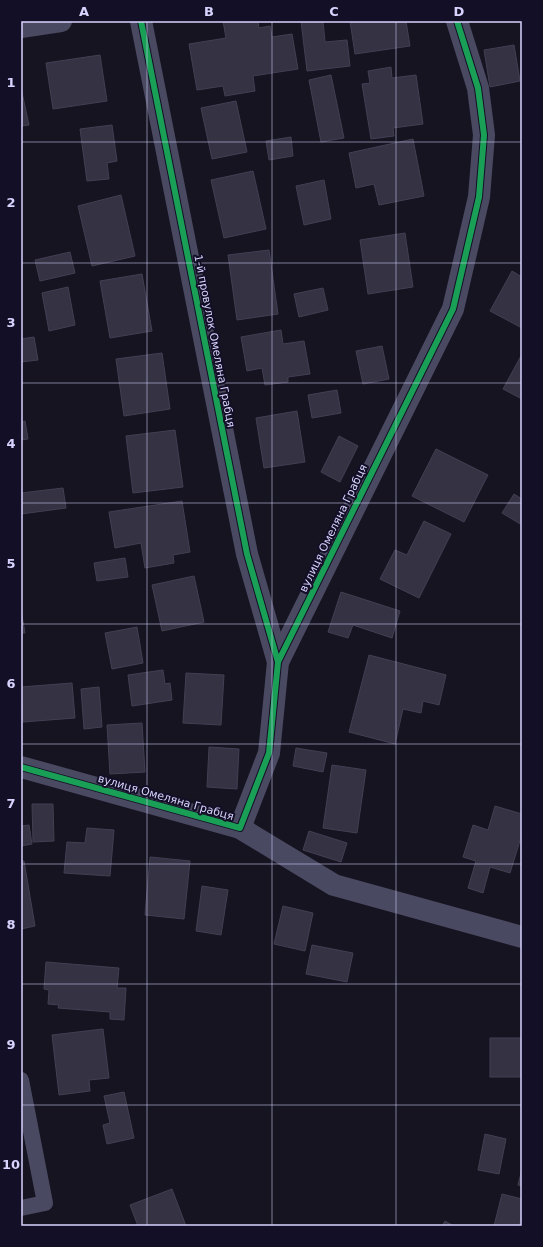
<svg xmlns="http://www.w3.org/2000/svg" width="543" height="1247" font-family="'DejaVu Sans',sans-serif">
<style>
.building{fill:#343243;stroke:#433f54}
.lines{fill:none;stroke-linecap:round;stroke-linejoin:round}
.lane{stroke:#4a4962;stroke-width:16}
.street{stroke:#4a4962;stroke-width:22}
.cycleway-casing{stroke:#130f26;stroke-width:8}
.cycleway{stroke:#1a9f57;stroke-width:6}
.grid{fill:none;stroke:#d9d4ff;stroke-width:1;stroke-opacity:0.55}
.labels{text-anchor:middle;stroke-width:4;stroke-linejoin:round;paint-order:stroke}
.street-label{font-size:11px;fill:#d9d4ff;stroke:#130f26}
.neatline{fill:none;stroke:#d9d4ff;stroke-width:1.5}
.grid-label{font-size:13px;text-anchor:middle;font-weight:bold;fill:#d9d4ff}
</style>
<rect width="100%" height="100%" fill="#161421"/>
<g class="building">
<polygon points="223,21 258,21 259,28 270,26 272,37 292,34 298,69 253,76 255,91 225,96 223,86 197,90 189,44 226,38"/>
<polygon points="301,21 323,21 325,42 347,40 350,66 307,71"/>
<polygon points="350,21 406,21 410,46 355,54"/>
<polygon points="514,45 520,81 490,87 484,50"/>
<polygon points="100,55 107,101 53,109 46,63"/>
<polygon points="391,67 392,78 416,75 423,124 393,128 394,136 371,139 362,84 370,83 368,71"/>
<polygon points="331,75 344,138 321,142 309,80"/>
<polygon points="21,88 29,125 21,126"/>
<polygon points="236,101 247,152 212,159 201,108"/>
<polygon points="112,125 117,161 107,163 109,179 87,181 80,129"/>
<polygon points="291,137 293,156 269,160 266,141"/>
<polygon points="413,139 424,196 379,205 374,184 356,188 349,153"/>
<polygon points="253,171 266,229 224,238 211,180"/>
<polygon points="324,180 331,219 304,225 296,186"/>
<polygon points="121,195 135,256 92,266 78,206"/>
<polygon points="405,233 413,287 368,294 360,240"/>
<polygon points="269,250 278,314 237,320 228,255"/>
<polygon points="70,252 75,273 40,281 35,260"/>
<polygon points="512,271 522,277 522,328 490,311"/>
<polygon points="142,274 152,331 110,338 100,281"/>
<polygon points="68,287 75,325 49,331 42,293"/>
<polygon points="323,288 328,310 299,317 294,294"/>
<polygon points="281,330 283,344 304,341 310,374 288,377 288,382 265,385 262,368 247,371 241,337"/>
<polygon points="34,337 38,360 21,362 21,339"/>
<polygon points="382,346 389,379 363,384 356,351"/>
<polygon points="162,353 170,409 124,416 116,359"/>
<polygon points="522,354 522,399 503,389"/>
<polygon points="337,390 341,413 312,418 308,395"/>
<polygon points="297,411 305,462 264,468 256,418"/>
<polygon points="25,421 28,439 21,440 21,422"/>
<polygon points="175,430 183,487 133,493 126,436"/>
<polygon points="339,436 358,446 340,482 321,472"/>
<polygon points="436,449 488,475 464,522 412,496"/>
<polygon points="63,488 66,508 21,514 21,493"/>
<polygon points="514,494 522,499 522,525 502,513"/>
<polygon points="182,501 190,552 173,555 174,563 145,568 141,543 115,548 109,512"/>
<polygon points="424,521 451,534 419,598 380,579 395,550 407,555"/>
<polygon points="125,558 128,577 97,581 94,563"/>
<polygon points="194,576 204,622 162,631 152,585"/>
<polygon points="341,592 400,611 392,638 353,625 348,638 328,632"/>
<polygon points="21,610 25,633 21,633"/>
<polygon points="137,627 143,663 112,669 105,633"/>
<polygon points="369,655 446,675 439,705 423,701 421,713 403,709 395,744 349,732"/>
<polygon points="163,670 165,684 170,683 172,700 132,706 128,675"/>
<polygon points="186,673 224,675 221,725 183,723"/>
<polygon points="72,683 75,718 23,722 21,687"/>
<polygon points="99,687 102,727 84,729 81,689"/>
<polygon points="142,723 145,772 110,774 107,725"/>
<polygon points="209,747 239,749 237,789 207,787"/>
<polygon points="296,748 327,753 323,772 293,766"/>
<polygon points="332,765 366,770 357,833 323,828"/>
<polygon points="32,804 53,804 54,841 33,842"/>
<polygon points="495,806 522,814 522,834 510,873 490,867 483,893 468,888 476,861 463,857 473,825 488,830"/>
<polygon points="29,825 32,844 21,846 21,826"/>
<polygon points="87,828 114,830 110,876 64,873 67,842 85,843"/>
<polygon points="309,831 347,843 341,862 303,850"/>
<polygon points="150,857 190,861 184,919 145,915"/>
<polygon points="21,861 24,861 35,926 21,929"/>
<polygon points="202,886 228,890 221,935 196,931"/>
<polygon points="283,906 313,913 305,951 274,944"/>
<polygon points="312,945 353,953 347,982 306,974"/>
<polygon points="46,962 119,968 117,988 126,988 124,1020 110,1019 110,1012 58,1008 59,1005 48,1004 49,990 44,989"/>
<polygon points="103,1029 109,1078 89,1080 90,1091 59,1095 52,1035"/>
<rect x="490" y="1038" width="32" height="39"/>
<polygon points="124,1092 134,1138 107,1144 103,1125 110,1123 104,1096"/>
<polygon points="485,1134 506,1139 499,1174 478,1170"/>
<polygon points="522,1169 522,1186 518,1185"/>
<polygon points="172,1189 186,1226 138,1226 130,1205"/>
<polygon points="502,1194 522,1199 522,1215 519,1226 494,1226"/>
<polygon points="445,1221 454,1226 442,1226"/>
</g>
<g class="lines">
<polyline class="lane" points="21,1080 45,1203 21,1208"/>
<g class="street">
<polyline points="141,21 247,554 278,662"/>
<polyline points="21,27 61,21"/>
<polyline points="21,767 240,828 269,753 278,662 453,309 479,197 484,135 478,88 457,21"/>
<polyline points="240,828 334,885 522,937"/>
</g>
<defs>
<g id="cycleway">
<polyline points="141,21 247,554 278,662"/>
<polyline points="21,767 240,828 269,753 278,662 453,309 479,197 484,135 478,88 457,21"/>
</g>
</defs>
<use href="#cycleway" class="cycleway-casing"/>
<use href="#cycleway" class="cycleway"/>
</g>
<path class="grid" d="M147,21V1226M272,21V1226M396,21V1226M21,142H522M21,263H522M21,383H522M21,503H522M21,624H522M21,744H522M21,864H522M21,984H522M21,1105H522"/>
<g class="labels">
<g class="street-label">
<text transform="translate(215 341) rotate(79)" y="4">1-й провулок Омеляна Грабця</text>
<text transform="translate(333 528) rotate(-64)" y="4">вулиця Омеляна Грабця</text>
<text transform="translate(166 797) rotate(16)" y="4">вулиця Омеляна Грабця</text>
</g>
</g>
<rect width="543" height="1247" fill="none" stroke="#130f26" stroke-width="44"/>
<rect x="22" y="22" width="499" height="1203" class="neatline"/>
<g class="grid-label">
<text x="84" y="16">A</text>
<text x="209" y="16">B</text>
<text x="334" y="16">C</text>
<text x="459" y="16">D</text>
<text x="11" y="87">1</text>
<text x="11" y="207">2</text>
<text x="11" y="327">3</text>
<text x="11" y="448">4</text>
<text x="11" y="568">5</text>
<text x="11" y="688">6</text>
<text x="11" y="808">7</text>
<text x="11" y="929">8</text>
<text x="11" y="1049">9</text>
<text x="11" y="1169">10</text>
</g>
</svg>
